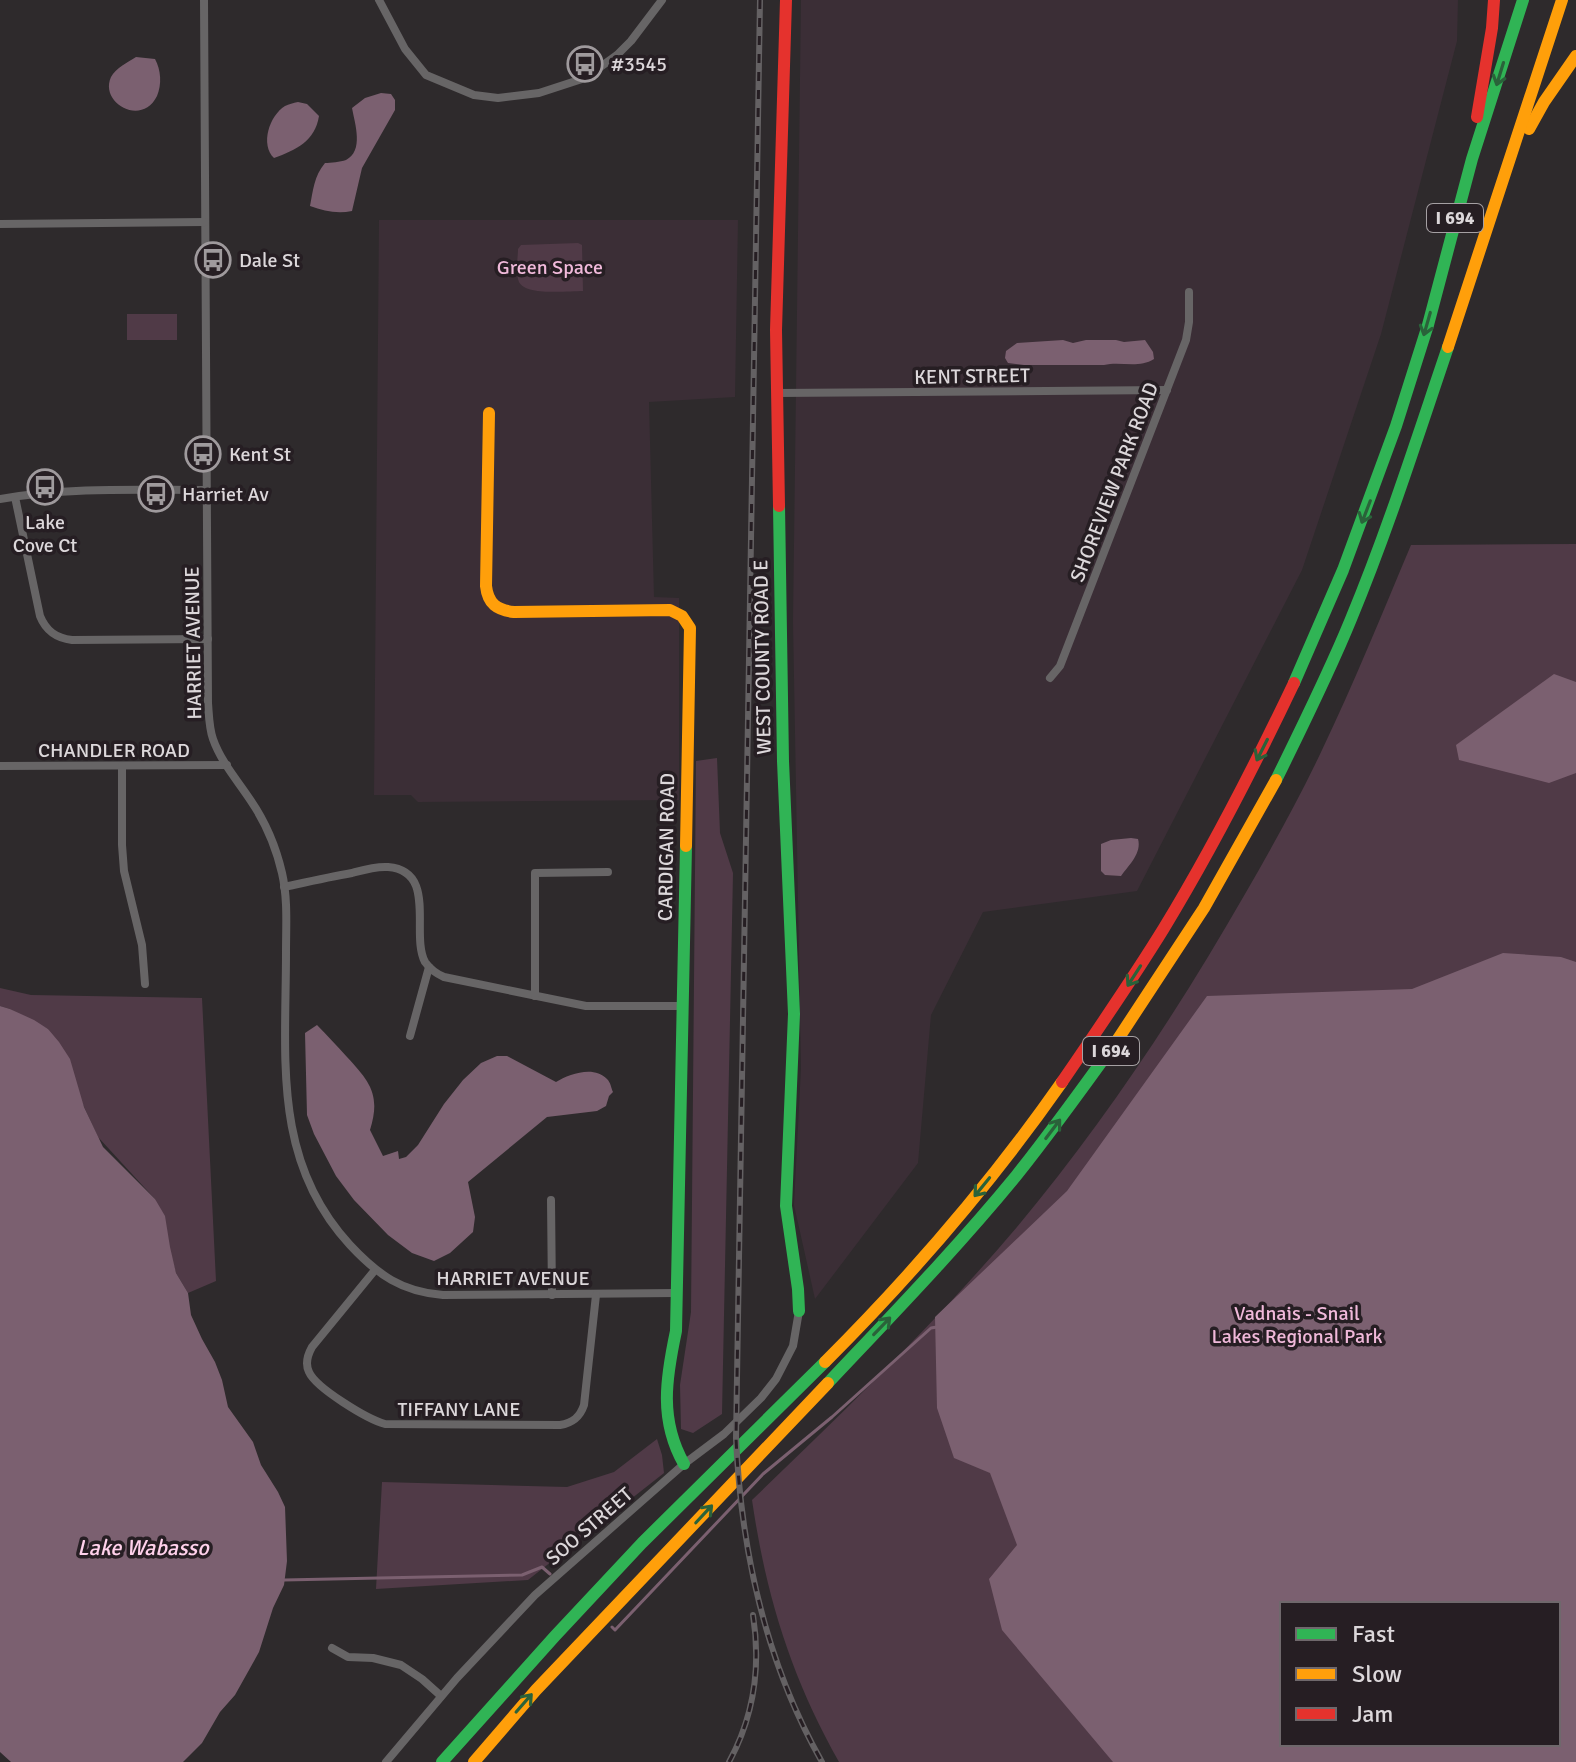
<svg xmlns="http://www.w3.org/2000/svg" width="1576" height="1762" font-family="Signika,sans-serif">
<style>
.built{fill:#3b2e36}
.green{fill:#503a47;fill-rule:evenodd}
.water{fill:#7b6070;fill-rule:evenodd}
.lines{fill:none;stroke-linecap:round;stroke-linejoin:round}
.stream{stroke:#7b6070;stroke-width:3}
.street{stroke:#676566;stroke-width:8}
.fast{stroke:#30b455;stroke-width:12}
.slow{stroke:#ff9f0a;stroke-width:12}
.jam{stroke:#e5322d;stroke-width:12}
.rail-casing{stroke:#646163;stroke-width:6}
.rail{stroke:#261e23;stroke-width:3;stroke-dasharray:9;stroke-linecap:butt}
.oneway{stroke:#2a623a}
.labels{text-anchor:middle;stroke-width:7;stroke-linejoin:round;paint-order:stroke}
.shield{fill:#261e23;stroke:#a5a0a3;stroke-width:2}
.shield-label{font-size:18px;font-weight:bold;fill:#dcd7da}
.poi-label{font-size:20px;fill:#dcd7da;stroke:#261e23;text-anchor:start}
.park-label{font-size:20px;fill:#f0b9da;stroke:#261e23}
.street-label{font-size:20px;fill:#dcd7da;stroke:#261e23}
.water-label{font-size:22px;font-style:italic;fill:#ffd1eb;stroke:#261e23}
</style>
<rect width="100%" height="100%" fill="#2e2a2c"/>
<g class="built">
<polygon points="801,0 1458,0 1457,41 1381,334 1302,570 1137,891 983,912 931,1015 918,1163 815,1299 794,1205 801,1068 793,621"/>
<polygon points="379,220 738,220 735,397 649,402 654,597 679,598 679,800 418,802 411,795 374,795"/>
</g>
<g class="green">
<path d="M578,243L582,245L583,291C568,291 526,296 519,282C515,273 518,258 518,249L521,245Z"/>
<rect x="127" y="314" width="50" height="26"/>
<path d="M1576,544V1762H839C791,1677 766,1596 752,1500C844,1411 934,1325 1017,1227C1103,1124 1178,1011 1245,894C1272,847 1299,799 1322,750C1354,683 1382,614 1411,545ZM1282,1604H1558V1744H1282Z"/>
<polygon points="717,758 720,833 733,873 722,1414 693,1433 681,1429 680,1385 691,1312 696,761"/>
<polygon points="0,988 31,995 202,998 216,1281 188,1293 176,1273 155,1199 98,1137 48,1029 10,1009 0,1006"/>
<polygon points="657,1439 662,1455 664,1473 528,1580 376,1589 382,1482 567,1487 614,1472"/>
</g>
<g class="water">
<path d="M136,57L155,59C161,70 162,84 157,96C142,127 99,103 111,77C116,68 128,62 136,57Z"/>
<path d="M381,93L391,94L395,100V110L362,168L352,211C337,214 324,211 310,206C313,191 314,176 325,163C331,163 340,162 346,160C364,151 355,124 352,108L365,98Z"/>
<path d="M298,102L307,104L319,116C315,141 296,150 274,158C260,145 269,116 285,106C289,104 293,103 298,102Z"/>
<path d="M1063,340L1073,343L1086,340H1116L1124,342L1145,340L1153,352L1154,359C1138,369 1121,361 1104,365H1024L1008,363L1005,358L1006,351L1017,343Z"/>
<polygon points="1554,674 1576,682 1576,773 1549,783 1459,760 1456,745"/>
<path d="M1131,838L1138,839C1142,853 1129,865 1121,876L1105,875L1101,871V844L1111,840Z"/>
<path d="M1503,953L1561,957L1576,962V1762H1113L1002,1630L989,1579L1017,1545L990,1473L954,1458L937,1408L935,1317L1067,1191L1207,996L1412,989ZM1282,1604H1558V1744H1282Z"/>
<polygon points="0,1006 10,1009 34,1020 48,1029 59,1042 70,1059 84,1107 103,1147 155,1199 165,1216 170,1247 176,1273 188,1293 191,1315 202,1339 215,1362 222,1380 228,1407 253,1442 261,1465 278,1492 285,1507 287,1561 284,1585 273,1608 259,1652 235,1695 220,1712 202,1743 183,1762 11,1762 0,1752"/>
<path d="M317,1025C327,1035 337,1046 347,1057C370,1082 381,1095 370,1130L383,1156L398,1151L399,1159L406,1157L418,1145L444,1104L463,1080L481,1063L497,1056H507L556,1082C569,1074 594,1065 607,1079C611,1083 611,1088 613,1092L609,1096L606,1106L597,1111L547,1117L468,1182L475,1217L473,1232L450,1253L434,1261L412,1253L388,1235L354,1200L336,1176L314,1134L307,1115L305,1033Z"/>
</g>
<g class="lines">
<g class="stream">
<polyline points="284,1580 522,1575 542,1567 550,1574"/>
<polyline points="612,1627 615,1630 763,1474 832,1417 931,1328 937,1327"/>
</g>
<g class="street">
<path d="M204,0L208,703C209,715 209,728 213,739C221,762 238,781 251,801C266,823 276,847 282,873C288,899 286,926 286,952C286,1058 272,1161 350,1245C378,1275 402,1292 443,1295L676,1293"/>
<polyline points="379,0 405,49 426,75 474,95 498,98 539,93 585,78 617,55 631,41 662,0"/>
<polyline points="0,224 205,222"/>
<polyline points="777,393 1167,390"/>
<path d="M15,497L40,616C46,631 56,638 72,640L208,639"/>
<path d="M0,499C68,487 137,490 206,490"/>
<polyline points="1050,678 1060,666 1186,340 1189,322 1189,292"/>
<polyline points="0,766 227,765"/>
<polyline points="122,766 122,845 124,871 142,945 145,984"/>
<path d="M284,887C307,882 329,877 352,873C363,870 376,866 388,867C438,871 410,934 425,962C430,969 437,974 444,977L586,1006H682"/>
<polyline points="535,996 535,873 608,872"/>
<polyline points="410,1036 429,967"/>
<polyline points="551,1200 552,1295"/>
<path d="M375,1270L312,1347C307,1356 305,1364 309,1372C316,1388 367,1419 385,1424L560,1425C573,1423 580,1417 584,1405L596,1295"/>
<polyline points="332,1648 348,1657 373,1658 401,1665 422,1679 441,1696"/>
<polyline points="386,1762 457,1678 535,1595 684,1464 724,1434 761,1398 776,1379 793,1346 799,1311"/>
</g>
<g class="fast">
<polyline points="779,506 783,761 794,1014 786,1206 798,1289 799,1311"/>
<polyline points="1294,683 1343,570 1396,426 1428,325 1472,159 1523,0"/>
<path d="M1276,780C1302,727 1329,673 1351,619C1388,530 1417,438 1448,347"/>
<path d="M828,1383C892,1315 957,1248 1016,1176C1052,1131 1085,1085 1118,1039"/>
<path d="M684,1464C659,1420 666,1378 676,1331L686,846"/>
<polyline points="442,1762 555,1636 642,1543 825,1362"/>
</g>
<g class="slow">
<polyline points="1529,129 1544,102 1576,56"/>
<polyline points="1448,347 1562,0"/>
<path d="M489,413L486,586C488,604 497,610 514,612L670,610L682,616L690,628L686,846"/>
<polyline points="1118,1039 1204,908 1276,780"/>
<path d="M825,1362C911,1276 992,1182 1062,1082"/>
<polyline points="474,1762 536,1690 828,1383"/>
</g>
<g class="jam">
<polyline points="1477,117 1492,28 1494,0"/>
<polyline points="779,506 776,330 786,0"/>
<path d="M1062,1082C1097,1031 1132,980 1164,928C1212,849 1254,767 1294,683"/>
</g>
<defs>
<g id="rail">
<path d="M760,0L736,1438C741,1551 766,1663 822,1762"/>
<path d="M729,1762C754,1716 761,1666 753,1615"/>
</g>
</defs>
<use href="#rail" class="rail-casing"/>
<use href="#rail" class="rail"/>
</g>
<defs><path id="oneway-shaft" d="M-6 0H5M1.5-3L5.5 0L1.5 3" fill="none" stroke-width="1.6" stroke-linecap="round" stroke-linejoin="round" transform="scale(2)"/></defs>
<g class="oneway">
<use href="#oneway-shaft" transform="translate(1500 74) rotate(107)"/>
<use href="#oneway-shaft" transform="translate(1427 324) rotate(106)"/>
<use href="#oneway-shaft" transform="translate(1366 512) rotate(111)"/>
<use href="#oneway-shaft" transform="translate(1262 750) rotate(117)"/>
<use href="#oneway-shaft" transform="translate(1134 976) rotate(123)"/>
<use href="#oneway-shaft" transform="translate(1053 1129) rotate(-53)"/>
<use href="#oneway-shaft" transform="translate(982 1187) rotate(129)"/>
<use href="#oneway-shaft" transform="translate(882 1326) rotate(-46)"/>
<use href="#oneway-shaft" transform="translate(704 1514) rotate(-47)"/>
<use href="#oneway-shaft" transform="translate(524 1703) rotate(-49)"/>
</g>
<defs>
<symbol id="bus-ring" viewBox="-11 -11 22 22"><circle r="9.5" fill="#261e23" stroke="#9f9a9d" stroke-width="1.5"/><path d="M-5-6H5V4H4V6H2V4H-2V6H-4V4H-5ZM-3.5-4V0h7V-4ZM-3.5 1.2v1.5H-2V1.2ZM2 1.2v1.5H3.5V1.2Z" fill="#9f9a9d"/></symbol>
</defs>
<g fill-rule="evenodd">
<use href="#bus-ring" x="565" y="44" width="40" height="40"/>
<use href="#bus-ring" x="193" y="240" width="40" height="40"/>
<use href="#bus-ring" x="183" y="434" width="40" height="40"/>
<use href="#bus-ring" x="25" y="467" width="40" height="40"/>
<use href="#bus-ring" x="136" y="474" width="40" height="40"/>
</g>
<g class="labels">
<g class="shield">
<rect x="1427" y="204" width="56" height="28" rx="6"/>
<rect x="1083" y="1037" width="56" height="28" rx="6"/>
</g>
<g class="shield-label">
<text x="1455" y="224">I 694</text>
<text x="1111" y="1057">I 694</text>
</g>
<g class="poi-label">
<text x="611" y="71">#3545</text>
<text x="239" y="267">Dale St</text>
<text x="229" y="461">Kent St</text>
<text x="182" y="501">Harriet Av</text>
<text x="45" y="529" text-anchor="middle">Lake<tspan x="45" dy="23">Cove Ct</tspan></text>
</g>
<g class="park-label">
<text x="550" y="274">Green Space</text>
<text x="1297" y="1320">Vadnais - Snail<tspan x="1297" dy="23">Lakes Regional Park</tspan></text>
</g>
<g class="street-label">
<text transform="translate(972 376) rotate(-1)" y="7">KENT STREET</text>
<text transform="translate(1114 482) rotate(-69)" y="7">SHOREVIEW PARK ROAD</text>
<text transform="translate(193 643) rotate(-91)" y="7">HARRIET AVENUE</text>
<text transform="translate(762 657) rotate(-91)" y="7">WEST COUNTY ROAD E</text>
<text x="114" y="757">CHANDLER ROAD</text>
<text transform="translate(666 847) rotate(-89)" y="7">CARDIGAN ROAD</text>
<text x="513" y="1285">HARRIET AVENUE</text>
<text x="459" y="1416">TIFFANY LANE</text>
<text transform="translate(589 1526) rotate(-41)" y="7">SOO STREET</text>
</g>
<g class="water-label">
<text x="143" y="1555">Lake Wabasso</text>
</g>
</g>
<rect x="1280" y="1602" width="280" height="144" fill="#261e23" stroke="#6f686c" stroke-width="2"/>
<rect x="1296" y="1628" width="40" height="12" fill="#30b455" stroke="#6f686c" stroke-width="2"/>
<text x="1352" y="1642" font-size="24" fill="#dcd7da">Fast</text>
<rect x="1296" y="1668" width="40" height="12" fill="#ff9f0a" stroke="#6f686c" stroke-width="2"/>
<text x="1352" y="1682" font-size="24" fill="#dcd7da">Slow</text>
<rect x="1296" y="1708" width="40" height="12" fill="#e5322d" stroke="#6f686c" stroke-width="2"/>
<text x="1352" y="1722" font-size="24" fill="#dcd7da">Jam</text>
</svg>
